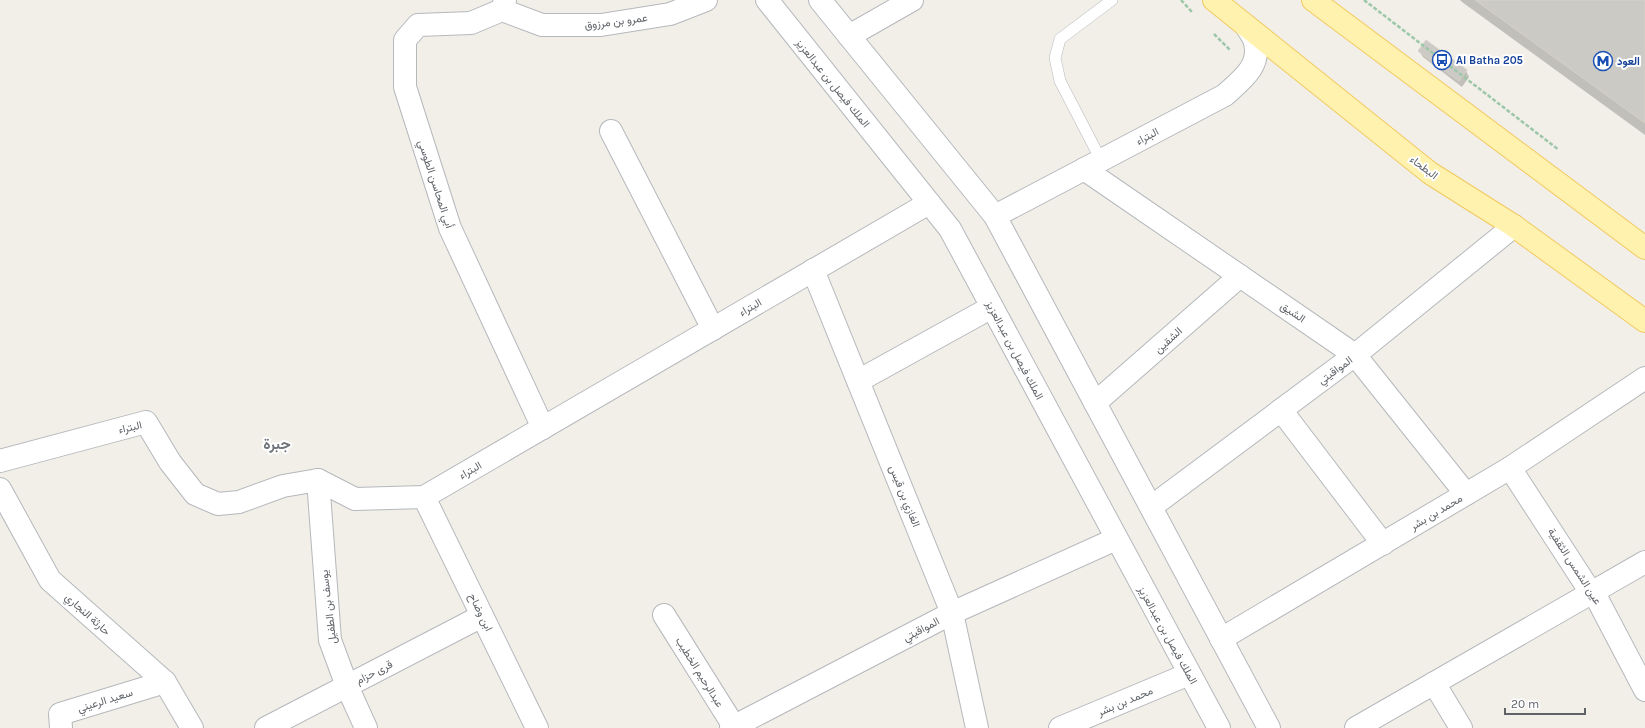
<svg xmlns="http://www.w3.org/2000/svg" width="1645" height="728" font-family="Karla,Vazirmatn,sans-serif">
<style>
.shadow{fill:#0003}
.building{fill:#cccac5;stroke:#d6d1c6}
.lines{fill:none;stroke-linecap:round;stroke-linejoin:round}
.service-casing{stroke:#b5b8bc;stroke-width:12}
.minor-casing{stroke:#b5b8bc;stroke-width:24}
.tertiary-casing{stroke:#b5b8bc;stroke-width:24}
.primary-casing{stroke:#f2c960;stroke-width:24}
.path{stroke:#9cc7a9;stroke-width:2.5;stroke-dasharray:4 2;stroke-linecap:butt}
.service{stroke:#fff;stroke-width:11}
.minor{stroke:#fff;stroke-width:22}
.tertiary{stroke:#fff;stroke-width:22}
.primary{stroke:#fff2af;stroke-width:22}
.labels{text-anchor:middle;stroke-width:4;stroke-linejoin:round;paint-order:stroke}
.street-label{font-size:11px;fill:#5f6368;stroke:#fff}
.transit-label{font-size:11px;font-weight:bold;fill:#164399;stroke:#fff;text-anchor:start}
.district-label{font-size:15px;font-weight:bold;fill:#70757a;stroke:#fff}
</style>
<rect width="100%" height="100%" fill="#f1efe8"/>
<g class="shadow">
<polygon points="1460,0 1645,0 1645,135 1462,2"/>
<polygon points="1419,51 1466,71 1469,77 1462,87 1423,57"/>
</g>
<g class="building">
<polygon points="1475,0 1645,0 1645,123"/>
<polygon points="1426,40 1467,70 1459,81 1418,51"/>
</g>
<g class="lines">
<defs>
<polyline id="service" points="1101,160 1060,81 1055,58 1060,39 1112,0"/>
<g id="minor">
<polyline points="505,0 502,10 471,23 418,25 405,40 405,87 450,228 543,428"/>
<polyline points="502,10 542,25 601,25 670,14 706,0"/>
<polyline points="849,36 912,0"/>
<polyline points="611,131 713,329"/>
<polyline points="1084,169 1355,355 1466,494"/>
<path d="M995,216L1225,95C1240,81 1261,67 1255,43C1254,37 1249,31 1246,26"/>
<polyline points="813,270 952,613 977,728"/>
<polyline points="858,381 992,307"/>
<polyline points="1095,403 1240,276"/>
<polyline points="1281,410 1383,544"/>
<polyline points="0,461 146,422 170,462 195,494 218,504 239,502 283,486 318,480 355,499 424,497 929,203"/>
<polyline points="1510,468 1586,585 1593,591 1645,690"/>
<polyline points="318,480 330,640 347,686 366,728"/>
<polyline points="0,489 50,580 165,682 192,728"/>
<polyline points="424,497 537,728"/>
<polyline points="1151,507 1355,355 1514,226"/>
<polyline points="664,615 735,728"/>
<polyline points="1221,639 1510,468 1645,378"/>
<polyline points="1434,683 1461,728"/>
<polyline points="61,728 60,714 165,682"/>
<polyline points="266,728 482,616"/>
<polyline points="731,728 952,613 1116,539"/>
<polyline points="1060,728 1189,674"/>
<polyline points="1356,728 1645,562"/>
</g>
<g id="tertiary">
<polyline points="767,0 950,229 1219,728"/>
<polyline points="820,0 995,216 1269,728"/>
</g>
<g id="primary">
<polyline points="1214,0 1430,173 1514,226 1645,321"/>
<polyline points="1313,0 1645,248"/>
</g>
</defs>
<use href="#service" class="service-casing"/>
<use href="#minor" class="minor-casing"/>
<use href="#tertiary" class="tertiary-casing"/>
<use href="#primary" class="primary-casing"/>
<g class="path">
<polyline points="1181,0 1192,12"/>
<polyline points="1364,0 1559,150"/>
<polyline points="1214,34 1230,50"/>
</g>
<use href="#service" class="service"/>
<use href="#minor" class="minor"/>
<use href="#tertiary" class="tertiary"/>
<use href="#primary" class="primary"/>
</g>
<defs>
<symbol id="bus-ring" viewBox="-11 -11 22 22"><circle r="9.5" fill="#fff" stroke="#1a4fb4" stroke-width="1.5"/><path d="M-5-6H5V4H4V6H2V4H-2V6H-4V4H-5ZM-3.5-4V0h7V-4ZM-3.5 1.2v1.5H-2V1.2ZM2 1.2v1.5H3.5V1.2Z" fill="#1a4fb4"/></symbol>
<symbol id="metro-ring" viewBox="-11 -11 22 22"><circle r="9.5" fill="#fff" stroke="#1a4fb4" stroke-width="1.5"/><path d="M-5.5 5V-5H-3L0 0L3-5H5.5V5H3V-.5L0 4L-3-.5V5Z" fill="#1a4fb4"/></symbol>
</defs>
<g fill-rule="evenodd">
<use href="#bus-ring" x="1431" y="49" width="22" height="22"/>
<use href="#metro-ring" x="1592" y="50" width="22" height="22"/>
</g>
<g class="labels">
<g class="street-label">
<text transform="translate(616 21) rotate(-7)" y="4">عمرو بن مرزوق</text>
<text transform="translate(833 83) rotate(51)" y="4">الملك فيصل بن عبدالعزيز</text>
<text transform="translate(1147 136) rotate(-28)" y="4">البتراء</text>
<text transform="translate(1424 167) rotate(37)" y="4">البطحاء</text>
<text transform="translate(436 184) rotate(72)" y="4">أبي المحاسن الطوسي</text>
<text transform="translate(750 307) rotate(-30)" y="4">البتراء</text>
<text transform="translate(1293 312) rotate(34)" y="4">الشيق</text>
<text transform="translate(1168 340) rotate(-42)" y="4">الشقين</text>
<text transform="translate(1015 350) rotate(62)" y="4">الملك فيصل بن عبدالعزيز</text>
<text transform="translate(1335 370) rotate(-36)" y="4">المواقيتي</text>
<text transform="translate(130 427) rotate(-13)" y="4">البتراء</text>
<text transform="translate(470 470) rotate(-30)" y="4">البتراء</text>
<text transform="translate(905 496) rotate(68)" y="4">الغازي بن قيس</text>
<text transform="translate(1436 512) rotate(-31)" y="4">محمد بن بشر</text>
<text transform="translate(1575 566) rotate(57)" y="4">عين الشمس الثقفية</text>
<text transform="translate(328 607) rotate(-97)" y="4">يوسف بن الطفيل</text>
<text transform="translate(481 612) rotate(64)" y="4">ابن وضاح</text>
<text transform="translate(88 614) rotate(42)" y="4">حارثة النجاري</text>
<text transform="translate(921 629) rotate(-28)" y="4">المواقيتي</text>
<text transform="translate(1168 635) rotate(61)" y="4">الملك فيصل بن عبدالعزيز</text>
<text transform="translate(374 672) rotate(-27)" y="4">قرى حزام</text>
<text transform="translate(700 672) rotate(58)" y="4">عبدالرحيم الخطيب</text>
<text transform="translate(105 700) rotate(-17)" y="4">سعيد الرعيني</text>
<text transform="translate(1125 701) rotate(-23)" y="4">محمد بن بشر</text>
</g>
<g class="transit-label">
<text x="1456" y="64">Al Batha 205</text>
<text x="1617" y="65">العود</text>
</g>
<g class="district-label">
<text x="277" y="449">جبرة</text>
</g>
</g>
<path d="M1505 708v6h80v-6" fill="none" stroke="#5f6368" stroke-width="2"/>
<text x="1511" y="708" font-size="12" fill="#5f6368" stroke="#ffffff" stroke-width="3" paint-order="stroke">20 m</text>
</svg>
